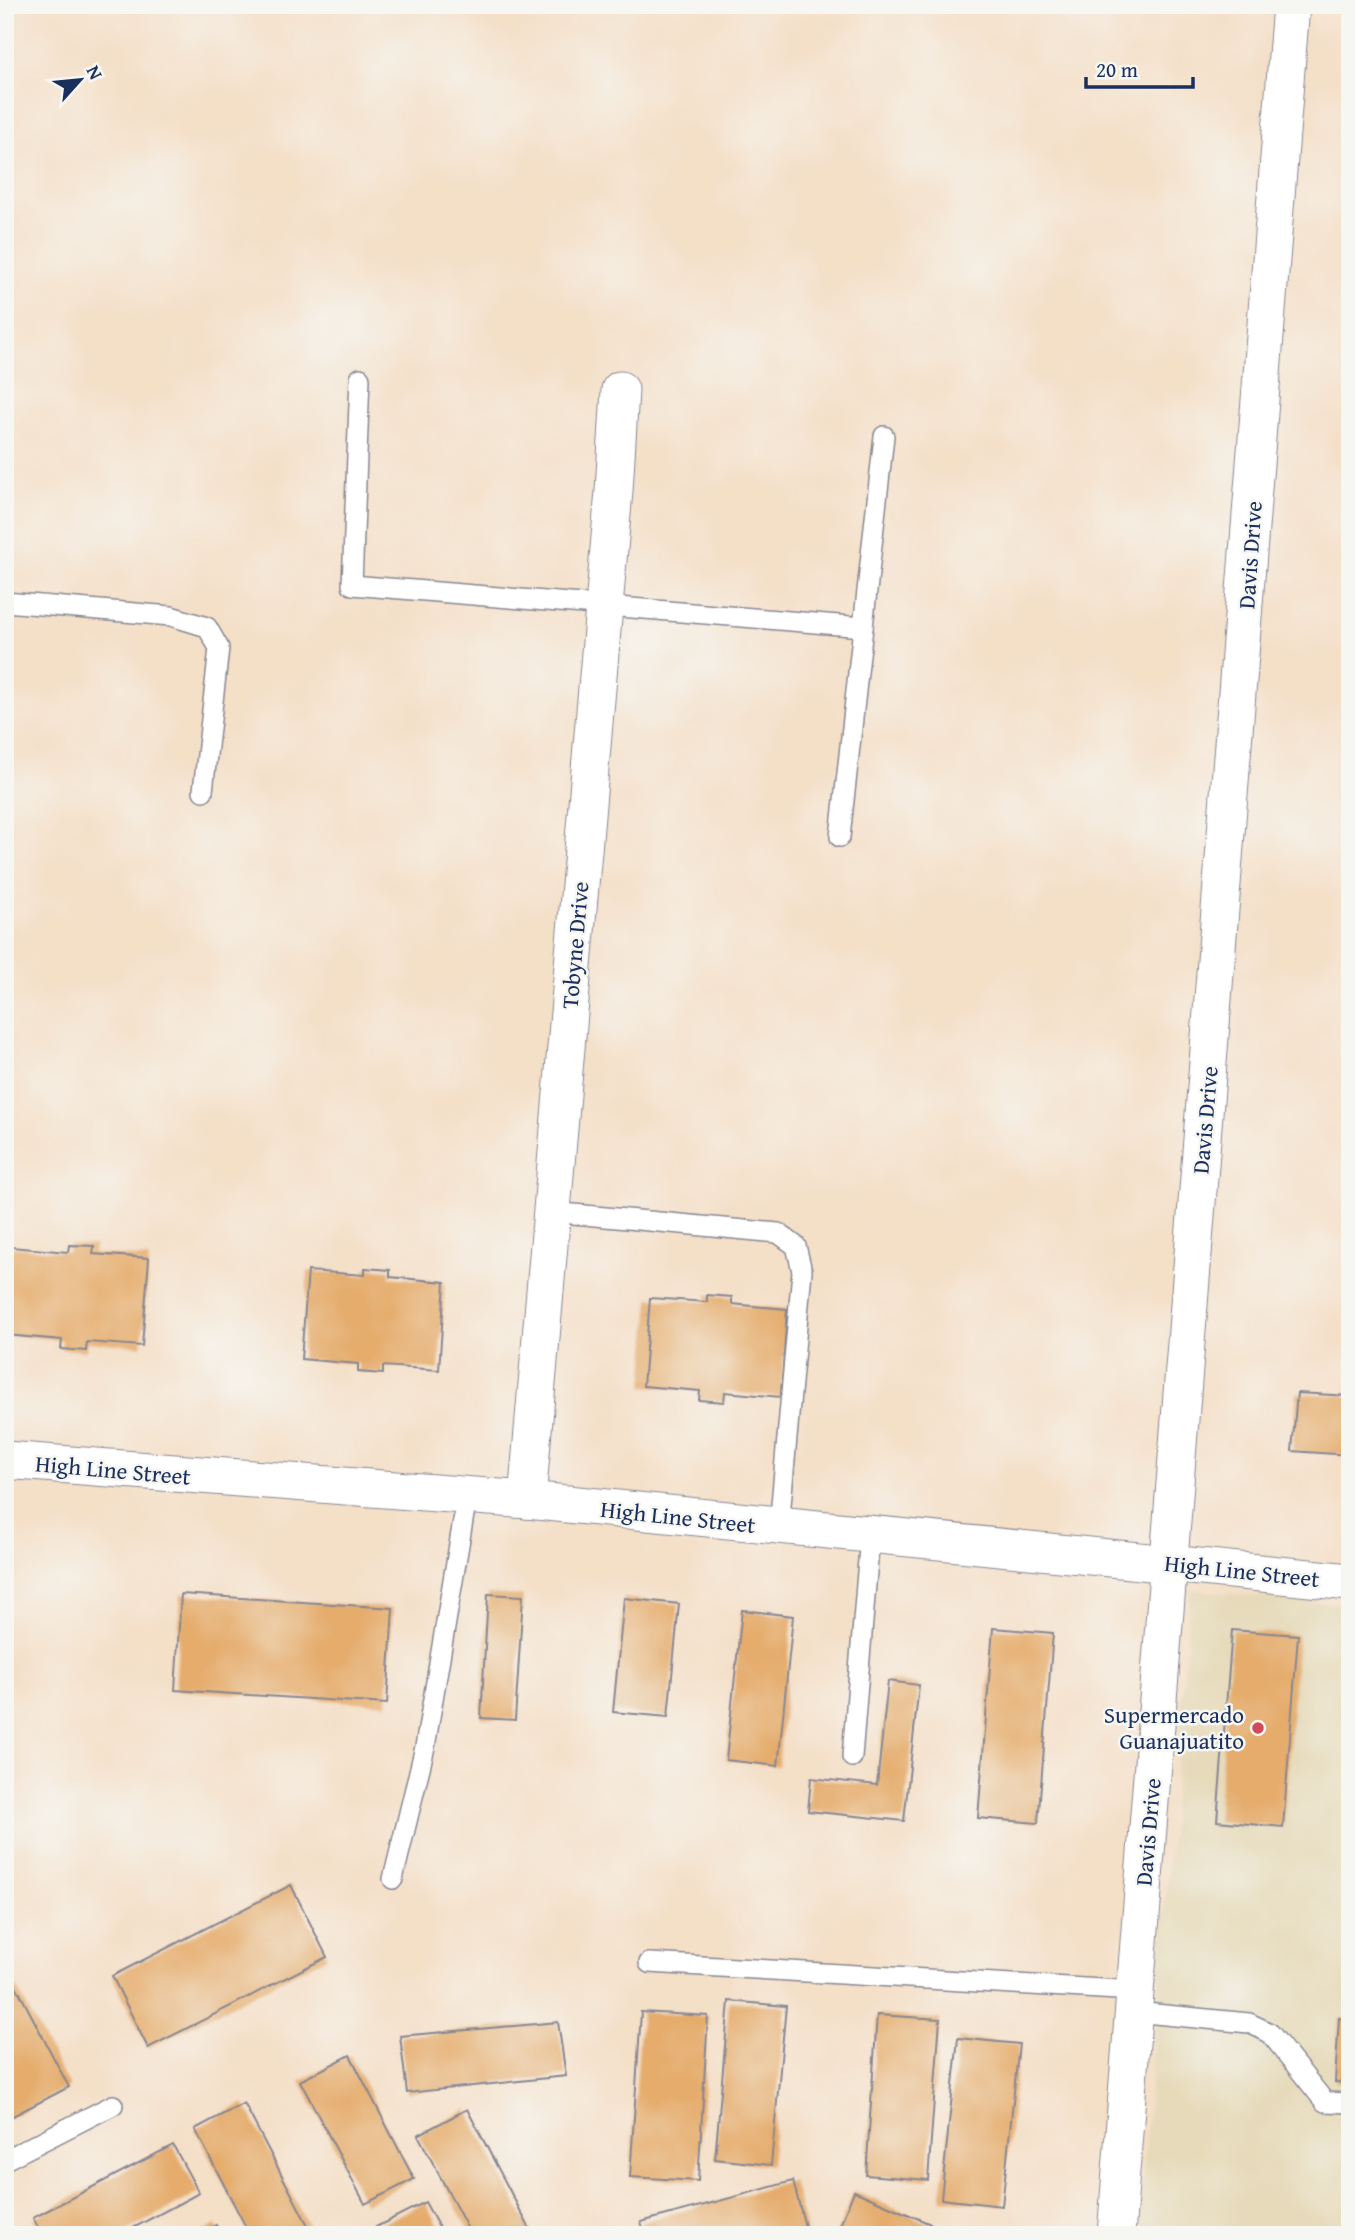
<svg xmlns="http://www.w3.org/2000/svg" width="1355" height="2240" font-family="'Gentium Book Plus',serif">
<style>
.built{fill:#e6daba}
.building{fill:#e5ac6c}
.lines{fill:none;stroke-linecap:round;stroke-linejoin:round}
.service-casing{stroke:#888792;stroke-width:22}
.minor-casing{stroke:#888792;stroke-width:39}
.service{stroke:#fff;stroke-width:19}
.minor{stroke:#fff;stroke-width:37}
.poi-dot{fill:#d1495b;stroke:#f6f6f2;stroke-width:2.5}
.labels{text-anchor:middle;stroke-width:5;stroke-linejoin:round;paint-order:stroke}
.street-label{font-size:23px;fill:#1b2f5e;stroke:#f6f6f2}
.poi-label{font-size:23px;fill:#1b2f5e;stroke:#f6f6f2;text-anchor:end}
</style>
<rect width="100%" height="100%" fill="#f6f6f2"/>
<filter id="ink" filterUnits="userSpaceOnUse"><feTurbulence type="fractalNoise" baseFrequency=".0143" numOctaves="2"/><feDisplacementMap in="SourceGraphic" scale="14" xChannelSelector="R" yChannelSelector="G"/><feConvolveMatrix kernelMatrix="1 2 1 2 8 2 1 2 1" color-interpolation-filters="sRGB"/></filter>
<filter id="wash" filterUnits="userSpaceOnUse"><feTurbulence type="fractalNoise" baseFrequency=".00686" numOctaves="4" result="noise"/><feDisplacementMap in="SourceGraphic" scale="28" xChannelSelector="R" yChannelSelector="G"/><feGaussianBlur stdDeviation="1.57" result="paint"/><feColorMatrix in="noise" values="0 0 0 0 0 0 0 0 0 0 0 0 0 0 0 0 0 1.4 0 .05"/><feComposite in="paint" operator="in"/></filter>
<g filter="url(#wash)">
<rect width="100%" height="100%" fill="#f4dfc7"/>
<polygon class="built" points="1191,1590 1350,1605 1350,2235 1138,2235"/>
<g id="blocks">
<g class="building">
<polygon points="69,1245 94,1246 93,1254 149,1258 142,1346 87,1342 86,1351 61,1349 62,1340 5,1335 11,1247 68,1252"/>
<polygon points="365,1268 390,1270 390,1277 445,1282 439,1370 383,1366 383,1374 358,1372 358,1364 301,1359 308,1271 365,1275"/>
<polygon points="707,1295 732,1297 732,1304 787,1309 781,1397 725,1392 724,1402 699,1400 700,1391 643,1386 650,1298 707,1302"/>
<polygon points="1297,1393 1350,1396 1350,1455 1292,1451"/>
<polygon points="181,1594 393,1608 387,1704 175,1690"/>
<polygon points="488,1594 523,1596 515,1720 481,1718"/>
<polygon points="624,1598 679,1604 668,1717 613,1712"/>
<polygon points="742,1610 793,1616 778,1766 726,1760"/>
<polygon points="993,1628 1053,1633 1038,1823 978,1818"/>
<polygon points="1232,1630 1298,1635 1283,1827 1217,1821"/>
<polygon points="888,1681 919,1685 904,1821 808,1811 811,1778 877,1785"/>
<polygon points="291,1885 327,1957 148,2048 112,1976"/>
<polygon points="5,1965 69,2087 5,2120"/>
<polygon points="729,2001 786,2006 771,2165 715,2159"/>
<polygon points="641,2012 708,2016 698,2181 630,2177"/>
<polygon points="877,2015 940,2019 928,2180 866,2175"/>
<polygon points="1339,2018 1350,2019 1350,2083 1335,2082"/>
<polygon points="558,2022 566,2076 407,2093 400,2036"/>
<polygon points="958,2038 1019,2044 1002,2206 941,2199"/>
<polygon points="350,2055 414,2179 365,2204 300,2081"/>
<polygon points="244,2103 313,2235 250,2235 195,2129"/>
<polygon points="467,2109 533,2235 471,2235 418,2135"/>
<polygon points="173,2145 199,2193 120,2235 42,2235 33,2218"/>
<polygon points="793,2181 807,2234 645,2235 641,2222"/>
<polygon points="854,2191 956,2235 836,2235"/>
<polygon points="425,2202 443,2235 380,2235 376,2227"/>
<polygon points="216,2225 221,2235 198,2235"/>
</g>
</g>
</g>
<g filter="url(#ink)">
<use href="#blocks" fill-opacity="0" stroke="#888792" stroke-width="2"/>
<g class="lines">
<defs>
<g id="service">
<polyline points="360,378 352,585 863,627"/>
<polyline points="5,602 171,616 207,627 219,648 203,791"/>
<polyline points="840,837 884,436"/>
<polyline points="552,1212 778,1233 796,1246 802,1271 779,1527"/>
<polyline points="852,1757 870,1535"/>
<polyline points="393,1879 425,1747 467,1497"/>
<polyline points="649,1963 1136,1991"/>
<polyline points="1134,2012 1249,2023 1270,2033 1325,2102 1350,2103"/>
<polyline points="5,2160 113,2105"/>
</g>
<g id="minor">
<polyline points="5,1460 527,1500 1350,1582"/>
<polyline points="527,1500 614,491 620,390"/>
<polyline points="1116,2235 1291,5"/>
</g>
</defs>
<use href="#service" class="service-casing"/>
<use href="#minor" class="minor-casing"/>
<use href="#service" class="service"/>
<use href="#minor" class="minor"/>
</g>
</g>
<circle class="poi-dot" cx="1258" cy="1728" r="7"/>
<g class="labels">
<g class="street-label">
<text transform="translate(1250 555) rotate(-86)" y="8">Davis Drive</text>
<text transform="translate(575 945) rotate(-85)" y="8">Tobyne Drive</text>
<text transform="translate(1205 1120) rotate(-85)" y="8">Davis Drive</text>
<text transform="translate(113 1470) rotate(5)" y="8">High Line Street</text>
<text transform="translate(678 1517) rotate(6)" y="8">High Line Street</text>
<text transform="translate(1242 1571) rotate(6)" y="8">High Line Street</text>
<text transform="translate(1148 1832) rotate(-85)" y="8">Davis Drive</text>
</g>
<g class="poi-label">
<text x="1244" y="1723">Supermercado<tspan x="1244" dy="26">Guanajuatito</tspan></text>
</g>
</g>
<rect width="1355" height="2240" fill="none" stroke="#f6f6f2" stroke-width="28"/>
<g transform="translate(80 80) rotate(63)" stroke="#f6f6f2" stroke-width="5" paint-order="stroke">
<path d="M0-5L12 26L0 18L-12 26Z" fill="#1b2f5e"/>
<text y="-10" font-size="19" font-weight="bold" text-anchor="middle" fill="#1b2f5e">N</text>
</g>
<path d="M1086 77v10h107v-10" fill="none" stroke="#1b2f5e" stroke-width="3.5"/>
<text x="1096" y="77" font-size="21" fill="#1b2f5e" stroke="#f6f6f2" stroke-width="5" paint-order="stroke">20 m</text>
</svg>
